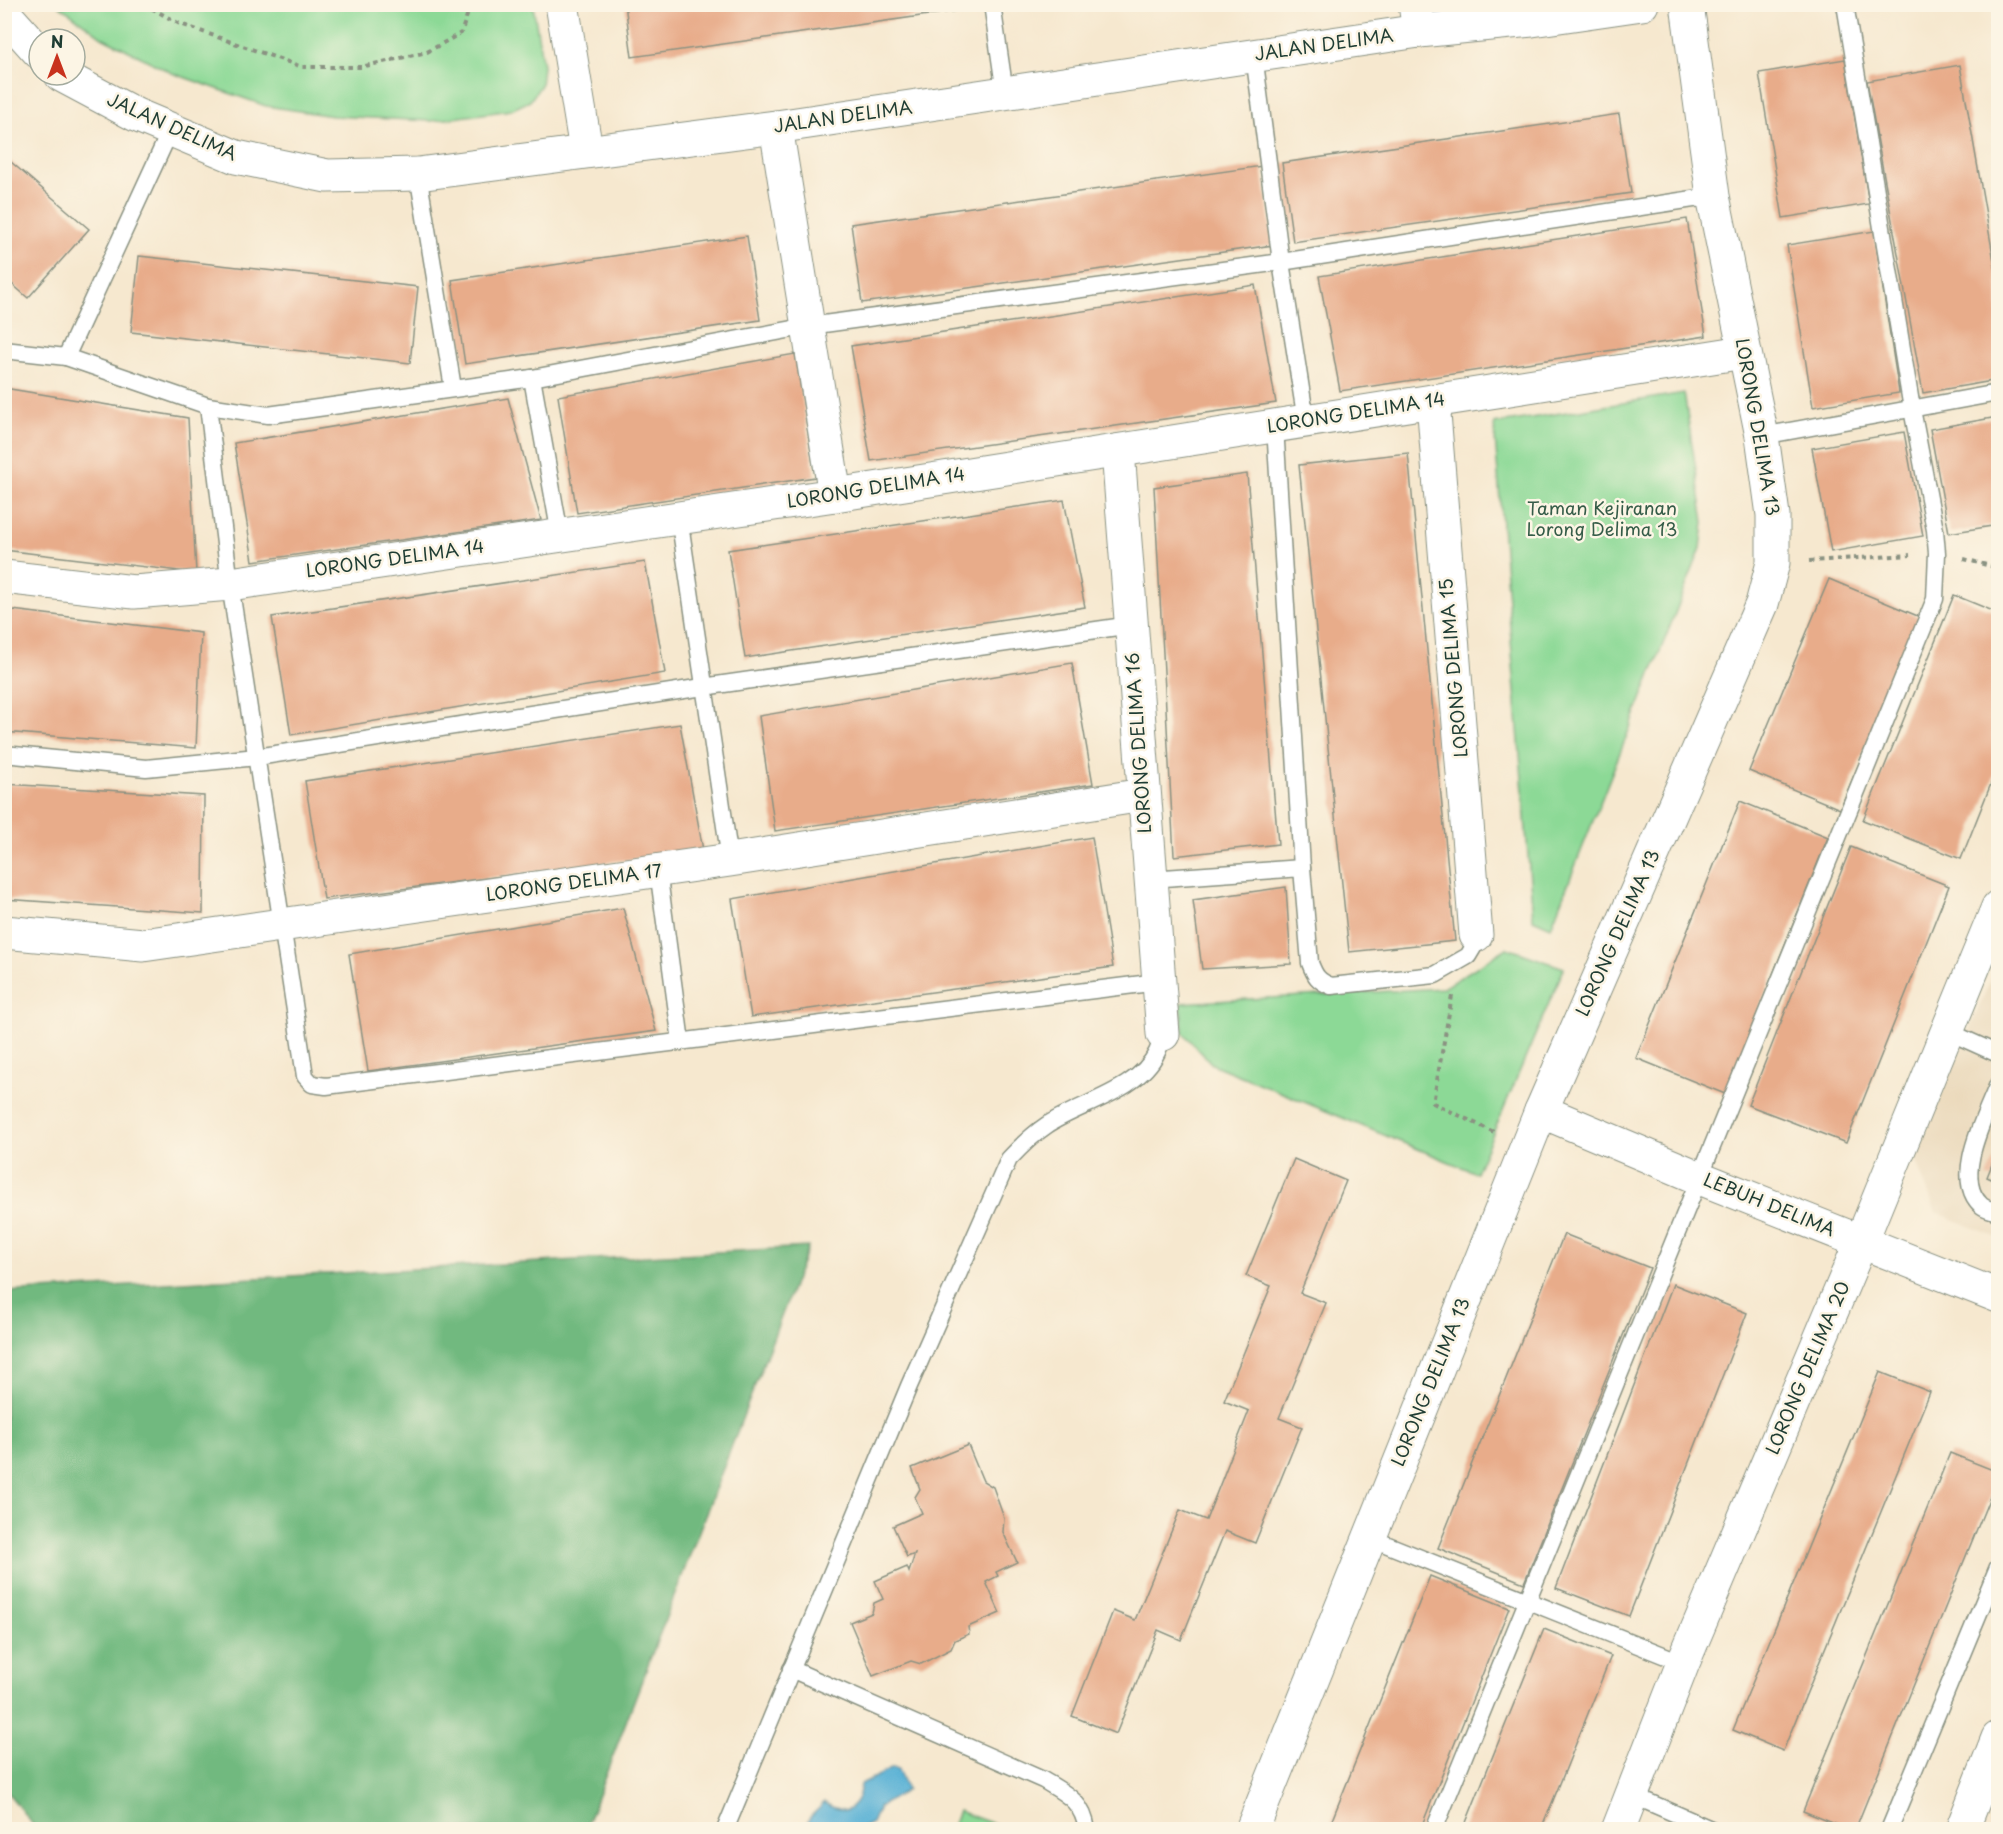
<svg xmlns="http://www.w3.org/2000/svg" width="2003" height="1834" font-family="'Playpen Sans',sans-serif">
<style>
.built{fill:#ead8ba}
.green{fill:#8cd996;stroke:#568b65;stroke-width:1.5}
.forest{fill:#71b97f;stroke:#487b5a;stroke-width:1.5}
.water{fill:#58b1d5;stroke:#3c7784;stroke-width:1.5}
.building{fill:#e8ac8a}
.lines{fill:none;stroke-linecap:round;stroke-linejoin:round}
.service-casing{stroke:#8a9282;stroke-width:19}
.minor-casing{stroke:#8a9282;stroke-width:35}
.tertiary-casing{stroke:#8a9282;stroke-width:35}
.primary-casing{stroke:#8a9282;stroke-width:35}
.path{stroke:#8a9282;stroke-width:4;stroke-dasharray:4.5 4.5;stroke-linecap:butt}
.service{stroke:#fff;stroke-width:16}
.minor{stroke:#fff;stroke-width:33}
.tertiary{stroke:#fff;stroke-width:33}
.primary{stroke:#fff;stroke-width:33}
.labels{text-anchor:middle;stroke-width:5;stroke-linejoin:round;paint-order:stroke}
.street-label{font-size:18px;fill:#1f3d34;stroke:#fcf5e5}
.park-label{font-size:18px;fill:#355c48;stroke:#fcf5e5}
</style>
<rect width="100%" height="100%" fill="#fcf5e5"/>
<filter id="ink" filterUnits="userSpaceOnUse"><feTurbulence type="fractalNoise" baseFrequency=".0167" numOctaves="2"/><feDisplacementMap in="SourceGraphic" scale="12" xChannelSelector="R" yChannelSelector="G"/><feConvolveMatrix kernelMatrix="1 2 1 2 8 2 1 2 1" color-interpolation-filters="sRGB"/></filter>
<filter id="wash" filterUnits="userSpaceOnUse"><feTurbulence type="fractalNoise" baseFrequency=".008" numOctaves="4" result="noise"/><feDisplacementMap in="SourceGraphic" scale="24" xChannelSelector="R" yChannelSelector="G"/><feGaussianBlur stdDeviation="1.35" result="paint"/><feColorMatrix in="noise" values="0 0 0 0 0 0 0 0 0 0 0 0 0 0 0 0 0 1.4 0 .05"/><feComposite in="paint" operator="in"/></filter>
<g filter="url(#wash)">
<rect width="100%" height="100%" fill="#f6e8cf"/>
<polygon class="built" points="1998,962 1998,1238 1936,1212 1915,1159"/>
<g class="green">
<polygon points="59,5 533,5 543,66 541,85 530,101 511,110 431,121 333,116 266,106 172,73 102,37"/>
<polygon points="1684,393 1704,522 1701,548 1551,927 1533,919 1494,424"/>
<polygon points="1507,948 1564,968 1476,1173 1212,1064 1183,1033 1181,1003 1443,988"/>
<polygon points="958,1811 1008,1829 951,1829"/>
</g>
<polygon class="forest" points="808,1247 585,1829 36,1829 5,1789 5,1292"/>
<path class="water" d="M893,1768L898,1770L907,1790L879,1807L872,1823L860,1829H808C805,1815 818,1813 824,1802L832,1807L846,1811C858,1804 859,1797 861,1784Z"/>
<g id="blocks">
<g class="building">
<polygon points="625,4 976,4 977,8 632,57"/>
<polygon points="1845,59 1869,204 1783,218 1759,73"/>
<polygon points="1960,65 1998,284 1998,380 1923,393 1867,81"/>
<polygon points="1619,114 1631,193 1293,242 1282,163"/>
<polygon points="4,156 89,229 28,298 4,277"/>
<polygon points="1262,166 1273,245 862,303 851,224"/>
<polygon points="1687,219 1706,336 1340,391 1319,276"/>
<polygon points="1874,231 1899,393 1813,407 1787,245"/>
<polygon points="747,236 760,320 465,364 452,280"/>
<polygon points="139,256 418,287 410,363 131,332"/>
<polygon points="1255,285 1276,403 871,461 851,346"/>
<polygon points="795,354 815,477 577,513 558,396"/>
<polygon points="4,388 188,418 196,573 4,550"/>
<polygon points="508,398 541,520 253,561 234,443"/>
<polygon points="1998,417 1998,525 1949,533 1930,429"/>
<polygon points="1904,432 1923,536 1831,552 1812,448"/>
<polygon points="1408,453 1455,941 1349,952 1299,465"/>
<polygon points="1247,474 1278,844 1174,856 1154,487"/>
<polygon points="1064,500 1085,607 745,658 728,550"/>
<polygon points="645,562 665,673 291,735 272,617"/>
<polygon points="1829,579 1920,617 1840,809 1749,771"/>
<polygon points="1954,595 1998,613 1998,766 1961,859 1863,820"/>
<polygon points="4,609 201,633 196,748 4,732"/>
<polygon points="1072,663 1093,784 775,831 759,716"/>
<polygon points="680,724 703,850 324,899 305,781"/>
<polygon points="4,784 204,796 203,913 4,899"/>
<polygon points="1740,801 1828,837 1725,1094 1636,1058"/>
<polygon points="1092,837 1113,967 751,1017 732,899"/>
<polygon points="1851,847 1949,886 1846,1143 1748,1105"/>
<polygon points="1286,887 1291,964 1202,969 1193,900"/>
<polygon points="623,908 656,1031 368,1071 349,954"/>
<polygon points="1998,1149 1998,1182 1987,1177"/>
<polygon points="1294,1159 1346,1181 1300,1293 1326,1303 1279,1418 1302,1427 1255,1543 1225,1531 1181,1640 1158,1630 1116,1734 1072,1716 1113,1611 1135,1620 1180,1510 1206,1520 1249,1411 1224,1401 1271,1286 1246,1276"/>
<polygon points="1564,1234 1650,1268 1524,1583 1438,1548"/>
<polygon points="1673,1284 1747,1313 1629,1616 1556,1588"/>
<polygon points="1880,1372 1930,1392 1783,1751 1733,1730"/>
<polygon points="968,1445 983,1481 993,1487 1004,1518 1003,1532 1017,1562 996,1572 998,1576 986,1582 1000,1613 968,1627 969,1634 955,1640 951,1649 921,1664 911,1661 873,1676 850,1622 872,1613 874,1603 883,1599 875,1581 907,1567 909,1572 915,1554 907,1557 893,1526 922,1513 915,1497 920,1489 912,1468"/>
<polygon points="1950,1453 1998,1472 1998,1477 1855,1830 1850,1830 1803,1811"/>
<polygon points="1430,1576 1509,1608 1420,1830 1328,1830"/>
<polygon points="1544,1629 1611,1656 1561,1781 1541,1830 1463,1830"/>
</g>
</g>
</g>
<g filter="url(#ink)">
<use href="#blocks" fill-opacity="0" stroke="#8a9282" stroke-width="1.5"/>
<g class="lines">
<defs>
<g id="service">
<polyline points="992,4 1005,93"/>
<polyline points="1254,55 1281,262 1306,421"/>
<polyline points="418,174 453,388"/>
<polyline points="4,350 66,357 208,406 268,415 532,378 809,326 1281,262 1713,196"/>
<polyline points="66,357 171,129"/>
<polyline points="532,378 560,535"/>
<polyline points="208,406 230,584 305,1076 312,1084 326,1086 1158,982"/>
<polyline points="1275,426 1302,868"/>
<polyline points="1762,436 1998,393"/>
<polyline points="679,517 730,860"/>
<polyline points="4,754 146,768 257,757 703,687 1131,625"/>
<polyline points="658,870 681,1042"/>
<path d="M1150,879L1302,868L1310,963C1315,976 1318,981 1331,986L1435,975L1468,956L1474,946L1476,935"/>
<polyline points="1947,1031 1998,1054"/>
<path d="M1998,1084C1987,1113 1951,1178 1981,1205C1985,1209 1993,1210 1998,1212"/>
<polyline points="1368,1537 1683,1663"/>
<path d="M791,1669L1043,1780C1066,1794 1083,1801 1087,1830"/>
<polyline points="1632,1795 1713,1830"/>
<path d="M725,1830L909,1386L1009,1159C1021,1146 1032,1135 1047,1125C1080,1103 1139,1091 1157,1052C1160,1046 1161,1040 1163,1034"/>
<polyline points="1434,1830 1935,599 1937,553 1935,530 1912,409 1845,4"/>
<polyline points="1889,1830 1998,1567"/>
</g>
<g id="minor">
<polyline points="562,4 586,150"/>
<polyline points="1415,4 1419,31"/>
<polyline points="776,127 835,495"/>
<polyline points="1433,401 1476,935"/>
<polyline points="1118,451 1163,1034"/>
<polyline points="4,577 134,592 230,584 835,495 1744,352"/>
<polyline points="4,932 143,945 730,860 1143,795"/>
<polyline points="1541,1111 1700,1178 1998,1296"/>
<polyline points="1252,1830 1541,1111 1762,604 1773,563 1773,515 1762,436 1713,196 1687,4"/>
<polyline points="1618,1830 1683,1663 1861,1242 1998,907"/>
</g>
<g id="tertiary">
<polyline points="4,13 39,52"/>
<polyline points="61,75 136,115 236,157 327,176 418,174 776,127 1419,31 1532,20 1642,4"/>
</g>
<polyline id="primary" points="1962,1830 1998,1738"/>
</defs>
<use href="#service" class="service-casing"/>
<use href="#minor" class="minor-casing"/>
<use href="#tertiary" class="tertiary-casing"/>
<use href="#primary" class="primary-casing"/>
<g class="path">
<polyline points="144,4 178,23 302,67 361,67 427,52 461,33 471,4"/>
<polyline points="1964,559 1998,568"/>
<polyline points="1809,561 1910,555"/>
<polyline points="1452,996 1433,1103 1496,1133"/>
</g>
<use href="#service" class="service"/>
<use href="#minor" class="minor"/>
<use href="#tertiary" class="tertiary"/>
<use href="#primary" class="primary"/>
</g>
</g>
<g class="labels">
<g class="street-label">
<text transform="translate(1324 45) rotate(-8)" y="6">JALAN DELIMA</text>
<text transform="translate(843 117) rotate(-8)" y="6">JALAN DELIMA</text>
<text transform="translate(172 127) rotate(24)" y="6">JALAN DELIMA</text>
<text transform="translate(1356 413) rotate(-9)" y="6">LORONG DELIMA 14</text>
<text transform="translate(1757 427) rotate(80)" y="6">LORONG DELIMA 13</text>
<text transform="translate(876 488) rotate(-9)" y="6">LORONG DELIMA 14</text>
<text transform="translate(395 559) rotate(-8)" y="6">LORONG DELIMA 14</text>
<text transform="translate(1454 668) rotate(-95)" y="6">LORONG DELIMA 15</text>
<text transform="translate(1139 743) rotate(-94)" y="6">LORONG DELIMA 16</text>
<text transform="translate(574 883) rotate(-8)" y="6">LORONG DELIMA 17</text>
<text transform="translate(1618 933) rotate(-66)" y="6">LORONG DELIMA 13</text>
<text transform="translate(1769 1205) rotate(22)" y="6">LEBUH DELIMA</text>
<text transform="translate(1808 1368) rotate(-67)" y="6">LORONG DELIMA 20</text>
<text transform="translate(1431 1382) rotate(-68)" y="6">LORONG DELIMA 13</text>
</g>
<g class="park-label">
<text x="1602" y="515">Taman Kejiranan<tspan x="1602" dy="21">Lorong Delima 13</tspan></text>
</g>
</g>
<rect width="2003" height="1834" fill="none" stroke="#fcf5e5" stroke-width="24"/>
<g transform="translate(57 57)"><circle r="28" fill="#fcf5e5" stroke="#a4ab9e" stroke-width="1.5"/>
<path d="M0-4.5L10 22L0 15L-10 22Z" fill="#c8321e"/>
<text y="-9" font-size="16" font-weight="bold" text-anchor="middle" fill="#1f3d34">N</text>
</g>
</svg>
